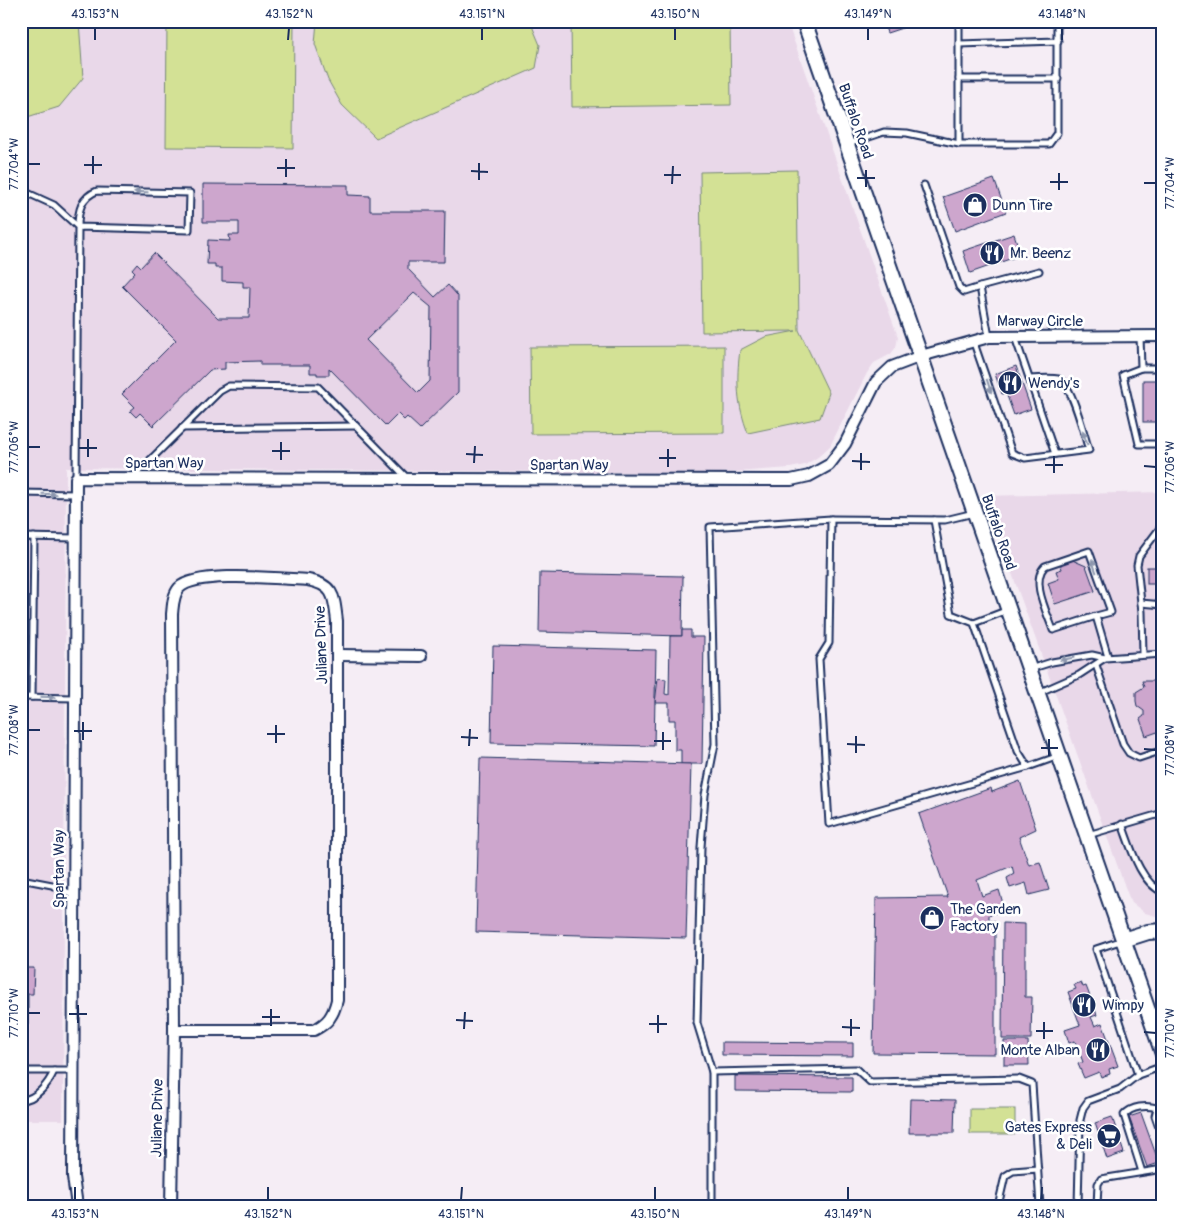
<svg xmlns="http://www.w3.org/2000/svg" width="1184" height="1227" font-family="Pangolin,sans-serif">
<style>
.built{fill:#e9d8e9}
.green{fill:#d3e195;stroke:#77887a}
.building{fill:#cda6cd;stroke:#1b2f5e;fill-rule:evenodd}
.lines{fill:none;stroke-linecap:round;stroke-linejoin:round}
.lane-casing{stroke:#1b2f5e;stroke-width:9}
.street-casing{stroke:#1b2f5e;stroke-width:14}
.secondary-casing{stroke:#1b2f5e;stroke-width:18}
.lane{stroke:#fff;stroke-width:5}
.street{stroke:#fff;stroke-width:10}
.secondary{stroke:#fff;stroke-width:14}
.oneway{fill:#8d97ae}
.ticks{fill:none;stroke:#1b2f5e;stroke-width:2}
.labels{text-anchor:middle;stroke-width:5;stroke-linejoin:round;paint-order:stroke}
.street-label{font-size:15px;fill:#1b2f5e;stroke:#fff}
.poi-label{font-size:15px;fill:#1b2f5e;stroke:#fff;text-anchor:start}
.neatline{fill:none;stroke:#1b2f5e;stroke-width:2}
.ticks-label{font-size:12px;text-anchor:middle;fill:#1b2f5e}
</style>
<rect width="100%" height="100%" fill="#f5edf5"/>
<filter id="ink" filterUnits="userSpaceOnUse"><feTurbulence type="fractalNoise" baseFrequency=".02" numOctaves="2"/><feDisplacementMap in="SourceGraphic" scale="10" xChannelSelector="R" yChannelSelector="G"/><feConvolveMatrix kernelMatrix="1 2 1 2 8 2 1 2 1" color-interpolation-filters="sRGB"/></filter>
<g filter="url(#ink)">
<g class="built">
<polygon points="21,21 787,21 898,337 896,347 891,354 874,363 867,373 830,446 818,457 805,465 790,468 721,473 66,468 63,1120 21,1120"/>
<polygon points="1163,492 1163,918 1145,913 1132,903 1128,895 984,496"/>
</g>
<g class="green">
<polygon points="21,21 79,21 83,78 59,107 21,119"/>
<polygon points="167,21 294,21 293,148 166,147"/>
<polygon points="317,21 530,21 540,45 536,68 376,138 342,105 328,80 315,44"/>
<polygon points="571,21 730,21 731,105 572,107"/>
<path d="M797,170L799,330L829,393L820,418L748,433C737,405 736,380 740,350L765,337L796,331L702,332L700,172Z"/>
<polygon points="724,346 724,433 531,434 530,347"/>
<rect x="970" y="1109" width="45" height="25"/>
</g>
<g class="building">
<polygon points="883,21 916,21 917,23 887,33"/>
<polygon points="994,179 1006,212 955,231 943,197"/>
<path d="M203,184L348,185V195L370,196V211H445L444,262H408V269L435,297L448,285L458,296V392L420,429L407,417L404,420L398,414L386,426L329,368V375H317V373H310V365H260V361L225,362V369L210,370L153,426L140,413L136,417L130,411L135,407L122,394L176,340L122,286L135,272L132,269L137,263L141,267L154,253L218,318H249L250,287H243V282L222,281V268H215V264H207L208,240L230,241L229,235H239V222H203ZM414,293L431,307L430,381L418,393L366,340Z"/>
<polygon points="1014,234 1021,255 970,273 963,251"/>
<polygon points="1016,366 1031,409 1014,415 1006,393 1002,394 995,374"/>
<rect x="1143" y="380" width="20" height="42"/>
<polygon points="1070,559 1086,566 1095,591 1055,604 1048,583 1059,579 1056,571 1062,569 1060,563"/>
<rect x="1147" y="567" width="16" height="17"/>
<polygon points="540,573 683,576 682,636 539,632"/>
<polygon points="682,630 691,630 691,637 704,637 702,764 681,764 681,750 675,750 675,720 669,720 669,703 655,703 658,678 666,679 665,694 669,695 670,636 682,636"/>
<polygon points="493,646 656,650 654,746 491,743"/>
<polygon points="1142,681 1152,681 1163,687 1163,730 1146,736 1140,719 1144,716 1144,711 1137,706 1136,701 1136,692 1144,687"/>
<polygon points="480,758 691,764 686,938 476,932"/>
<polygon points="1020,781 1036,829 1019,837 1029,865 1040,862 1049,890 1029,895 1026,883 1010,888 1007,878 1014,874 1012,866 977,880 982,896 999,890 1005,910 989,915 989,921 995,921 995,1054 873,1053 876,898 948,897 919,814 991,788 992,792"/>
<polygon points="1003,923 1025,924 1025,997 1032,997 1031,1039 1002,1039"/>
<polygon points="21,968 34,968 33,994 28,994 28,1025 21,1025"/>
<polygon points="1081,982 1083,987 1086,986 1097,1015 1091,1017 1095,1026 1102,1023 1118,1066 1109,1069 1110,1074 1101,1077 1099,1072 1084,1078 1078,1064 1083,1062 1075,1041 1069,1043 1065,1030 1080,1025 1068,992 1076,989 1074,985"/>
<polygon points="1004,1041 1028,1041 1029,1065 1004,1065"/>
<polygon points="722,1042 853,1043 853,1056 722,1055"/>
<polygon points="735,1076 852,1077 852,1092 735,1091"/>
<polygon points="910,1099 955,1100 954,1133 909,1133"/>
<polygon points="1141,1113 1159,1163 1147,1167 1129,1117"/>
<polygon points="1112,1117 1124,1153 1107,1159 1095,1123"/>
</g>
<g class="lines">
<defs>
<g id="lane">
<polyline points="959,21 959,144"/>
<polyline points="959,44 1058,41"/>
<polyline points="959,79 1058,79"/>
<polyline points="848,144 884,132 907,133 959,144 1049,144 1057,133 1057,21"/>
<polyline points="924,185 959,287 964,292 980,287 989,337"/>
<path d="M21,190L54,205L78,227L189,230L190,193L97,191C81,197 78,211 78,227L76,478"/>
<polyline points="980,287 1039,271"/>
<polyline points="1140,336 1141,368 1123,375 1139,444 1163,444"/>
<polyline points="1015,337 1055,454"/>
<path d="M973,340L1012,453L1025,458L1089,450C1084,436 1072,382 1058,379C1049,377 1039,379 1030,379"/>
<polyline points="1141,368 1163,368"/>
<polyline points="182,428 356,426"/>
<polyline points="132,478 220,391 229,386 318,387 408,479"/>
<polyline points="21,493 76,494"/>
<polyline points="974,513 945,520 831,519 829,643 819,659 829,824 1028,767 1059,756"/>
<polyline points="934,520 951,614 974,623 1018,751 1028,767"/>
<polyline points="21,537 76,538"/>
<polyline points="1141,603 1163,605"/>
<path d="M1096,616L1053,630C1047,612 1030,581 1045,566L1089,551L1111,612L1096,616L1108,657"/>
<polyline points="974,623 1008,610"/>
<polyline points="1143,654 1142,612 1137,565 1139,556 1163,524"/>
<polyline points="1096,665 1123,744 1129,753 1139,758 1163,750"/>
<polyline points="1030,669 1052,662 1092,655 1105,658 1163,654"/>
<polyline points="1038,693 1079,675 1105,658"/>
<polyline points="21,697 75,698"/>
<polyline points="32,697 34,537"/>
<path d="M1122,824C1130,845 1140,883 1163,892"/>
<polyline points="1088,835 1163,813"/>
<polyline points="21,879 52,885 74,895"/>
<polyline points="1123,940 1096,949 1138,1075 1163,1066"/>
<polyline points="21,1071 73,1071"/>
<polyline points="712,1072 856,1069 870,1082 1019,1079 1032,1084 1040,1206"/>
<path d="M21,1100C36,1100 49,1083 54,1071"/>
<polyline points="1163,1106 1157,1108 1155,1116 1163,1139"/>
<path d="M1142,1172L1124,1115C1132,1106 1146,1105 1157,1108"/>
<polyline points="712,1206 712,1072 697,1023 701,847 705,795 715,744 710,527 831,519"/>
<polyline points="998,1206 1005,1176 1013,1171 1038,1169"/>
<polyline points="1078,1206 1080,1120 1083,1108 1088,1101 1120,1089 1138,1075"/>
<polyline points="1097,1206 1098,1184 1101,1179 1163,1169"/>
</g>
<g id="street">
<polyline points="337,655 421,656"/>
<polyline points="77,1206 73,1177 76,478 791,480 809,476 829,465 845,444 876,382 892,367 921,356 989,337 1163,336"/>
<path d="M171,1206L174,1030L172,614C173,605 173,595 179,588C196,570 282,579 308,580C335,585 334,598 337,621V1000C333,1016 328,1023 314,1030H174"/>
</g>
<g id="secondary">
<polyline points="804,21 1163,1054"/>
<polyline points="1123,940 1148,932 1163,931"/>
</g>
</defs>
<use href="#lane" class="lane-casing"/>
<use href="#street" class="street-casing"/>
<use href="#secondary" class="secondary-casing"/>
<use href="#lane" class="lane"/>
<use href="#street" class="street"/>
<use href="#secondary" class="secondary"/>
</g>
<defs><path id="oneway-solid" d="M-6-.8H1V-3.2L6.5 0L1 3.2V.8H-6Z" transform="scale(1.25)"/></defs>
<g class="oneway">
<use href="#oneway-solid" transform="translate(141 192) rotate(-178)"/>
<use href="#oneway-solid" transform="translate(989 386) rotate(71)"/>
<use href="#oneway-solid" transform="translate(1085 438) rotate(-110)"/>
<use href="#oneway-solid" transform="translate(49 494) rotate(1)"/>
<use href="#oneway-solid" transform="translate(1094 566) rotate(-110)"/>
<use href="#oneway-solid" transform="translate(1067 659) rotate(169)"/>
<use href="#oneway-solid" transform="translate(48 697) rotate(1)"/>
</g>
</g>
<path class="ticks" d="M95,40V28M288,40L289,28M482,40V28M675,40V28M868,40V28M1062,40V28M28,164H40M84,165H102M277,168H295M471,171L488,172M93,174V156M664,175H681M286,177V159M857,178H875M479,180V163M1050,182H1068M1144,183H1156M672,184L673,166M866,187V170M1059,190V173M28,447H40M79,448H97M272,451H290M466,454L483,455M88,457V439M659,458H676M281,460V442M852,461L870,462M474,463L475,446M1045,465H1063M1144,466L1156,467M668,467V449M861,470V453M1054,473V456M28,730H40M74,731H92M267,734H285M461,737L478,738M83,740V722M654,741H671M276,743V725M847,744L865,745M469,746L470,729M1041,748H1058M1144,749L1156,750M663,750V732M856,753V736M1049,756V739M28,1013H40M69,1014H87M262,1017H280M456,1020L473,1021M78,1023V1005M649,1024H667M271,1026V1009M842,1027L860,1028M464,1029L465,1012M1036,1031H1053M1144,1032L1156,1033M658,1033V1015M851,1036V1019M1044,1039V1022M75,1200V1187M268,1200V1187M461,1200L462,1187M655,1200V1187M848,1200V1187M1041,1200L1042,1187"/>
<defs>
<symbol id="shop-disc" viewBox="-11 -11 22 22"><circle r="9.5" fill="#1b2f5e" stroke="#fff"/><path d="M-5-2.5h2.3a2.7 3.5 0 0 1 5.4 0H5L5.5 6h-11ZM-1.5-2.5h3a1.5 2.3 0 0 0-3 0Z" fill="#fff"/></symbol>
<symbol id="restaurant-disc" viewBox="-11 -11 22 22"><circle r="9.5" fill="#1b2f5e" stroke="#fff"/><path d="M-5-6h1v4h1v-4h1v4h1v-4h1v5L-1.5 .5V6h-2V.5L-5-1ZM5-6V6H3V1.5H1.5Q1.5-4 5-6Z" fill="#fff"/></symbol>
<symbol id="supermarket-disc" viewBox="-11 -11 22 22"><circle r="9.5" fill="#1b2f5e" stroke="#fff"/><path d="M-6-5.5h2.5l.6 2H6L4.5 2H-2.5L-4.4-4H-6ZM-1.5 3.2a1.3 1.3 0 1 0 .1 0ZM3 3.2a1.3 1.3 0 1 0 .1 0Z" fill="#fff"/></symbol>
</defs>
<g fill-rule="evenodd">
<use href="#shop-disc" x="961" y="191" width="28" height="28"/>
<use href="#restaurant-disc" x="978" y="239" width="28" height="28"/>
<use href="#restaurant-disc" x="996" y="369" width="28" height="28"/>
<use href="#shop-disc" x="918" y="904" width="28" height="28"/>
<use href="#restaurant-disc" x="1070" y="991" width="28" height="28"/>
<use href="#restaurant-disc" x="1084" y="1036" width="28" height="28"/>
<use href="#supermarket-disc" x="1095" y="1122" width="28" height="28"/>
</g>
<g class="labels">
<g class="street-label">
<text transform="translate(856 121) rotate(71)" y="5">Buffalo Road</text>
<text x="1040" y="326">Marway Circle</text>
<text x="164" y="468">Spartan Way</text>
<text x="569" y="470">Spartan Way</text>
<text transform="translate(999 532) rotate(71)" y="5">Buffalo Road</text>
<text transform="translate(321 645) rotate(-92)" y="5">Juliane Drive</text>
<text transform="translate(59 869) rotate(-90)" y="5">Spartan Way</text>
<text transform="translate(157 1118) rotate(-89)" y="5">Juliane Drive</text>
</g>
<g class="poi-label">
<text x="992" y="210">Dunn Tire</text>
<text x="1010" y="258">Mr. Beenz</text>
<text x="1028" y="388">Wendy's</text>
<text x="950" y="914">The Garden<tspan x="950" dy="17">Factory</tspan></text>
<text x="1102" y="1010">Wimpy</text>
<text x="1080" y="1055" text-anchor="end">Monte Alban</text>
<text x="1092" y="1132" text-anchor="end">Gates Express<tspan x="1092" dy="17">&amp; Deli</tspan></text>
</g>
</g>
<rect width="1184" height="1227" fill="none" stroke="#fff" stroke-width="55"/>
<rect x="28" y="28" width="1128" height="1172" class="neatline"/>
<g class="ticks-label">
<text x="95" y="18">43.153°N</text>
<text x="289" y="18">43.152°N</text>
<text x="482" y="18">43.151°N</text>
<text x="675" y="18">43.150°N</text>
<text x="868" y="18">43.149°N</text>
<text x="1062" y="18">43.148°N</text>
<text transform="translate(14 164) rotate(-90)" y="4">77.704°W</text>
<text transform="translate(1170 183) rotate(-90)" y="4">77.704°W</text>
<text transform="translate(14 447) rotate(-90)" y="4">77.706°W</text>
<text transform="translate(1170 467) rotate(-90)" y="4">77.706°W</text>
<text transform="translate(14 730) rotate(-90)" y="4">77.708°W</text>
<text transform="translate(1170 750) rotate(-90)" y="4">77.708°W</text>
<text transform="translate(14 1013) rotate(-90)" y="4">77.710°W</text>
<text transform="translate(1170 1033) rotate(-90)" y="4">77.710°W</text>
<text x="75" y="1218">43.153°N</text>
<text x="268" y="1218">43.152°N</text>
<text x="461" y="1218">43.151°N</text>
<text x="655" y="1218">43.150°N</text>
<text x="848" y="1218">43.149°N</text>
<text x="1041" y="1218">43.148°N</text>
</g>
</svg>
